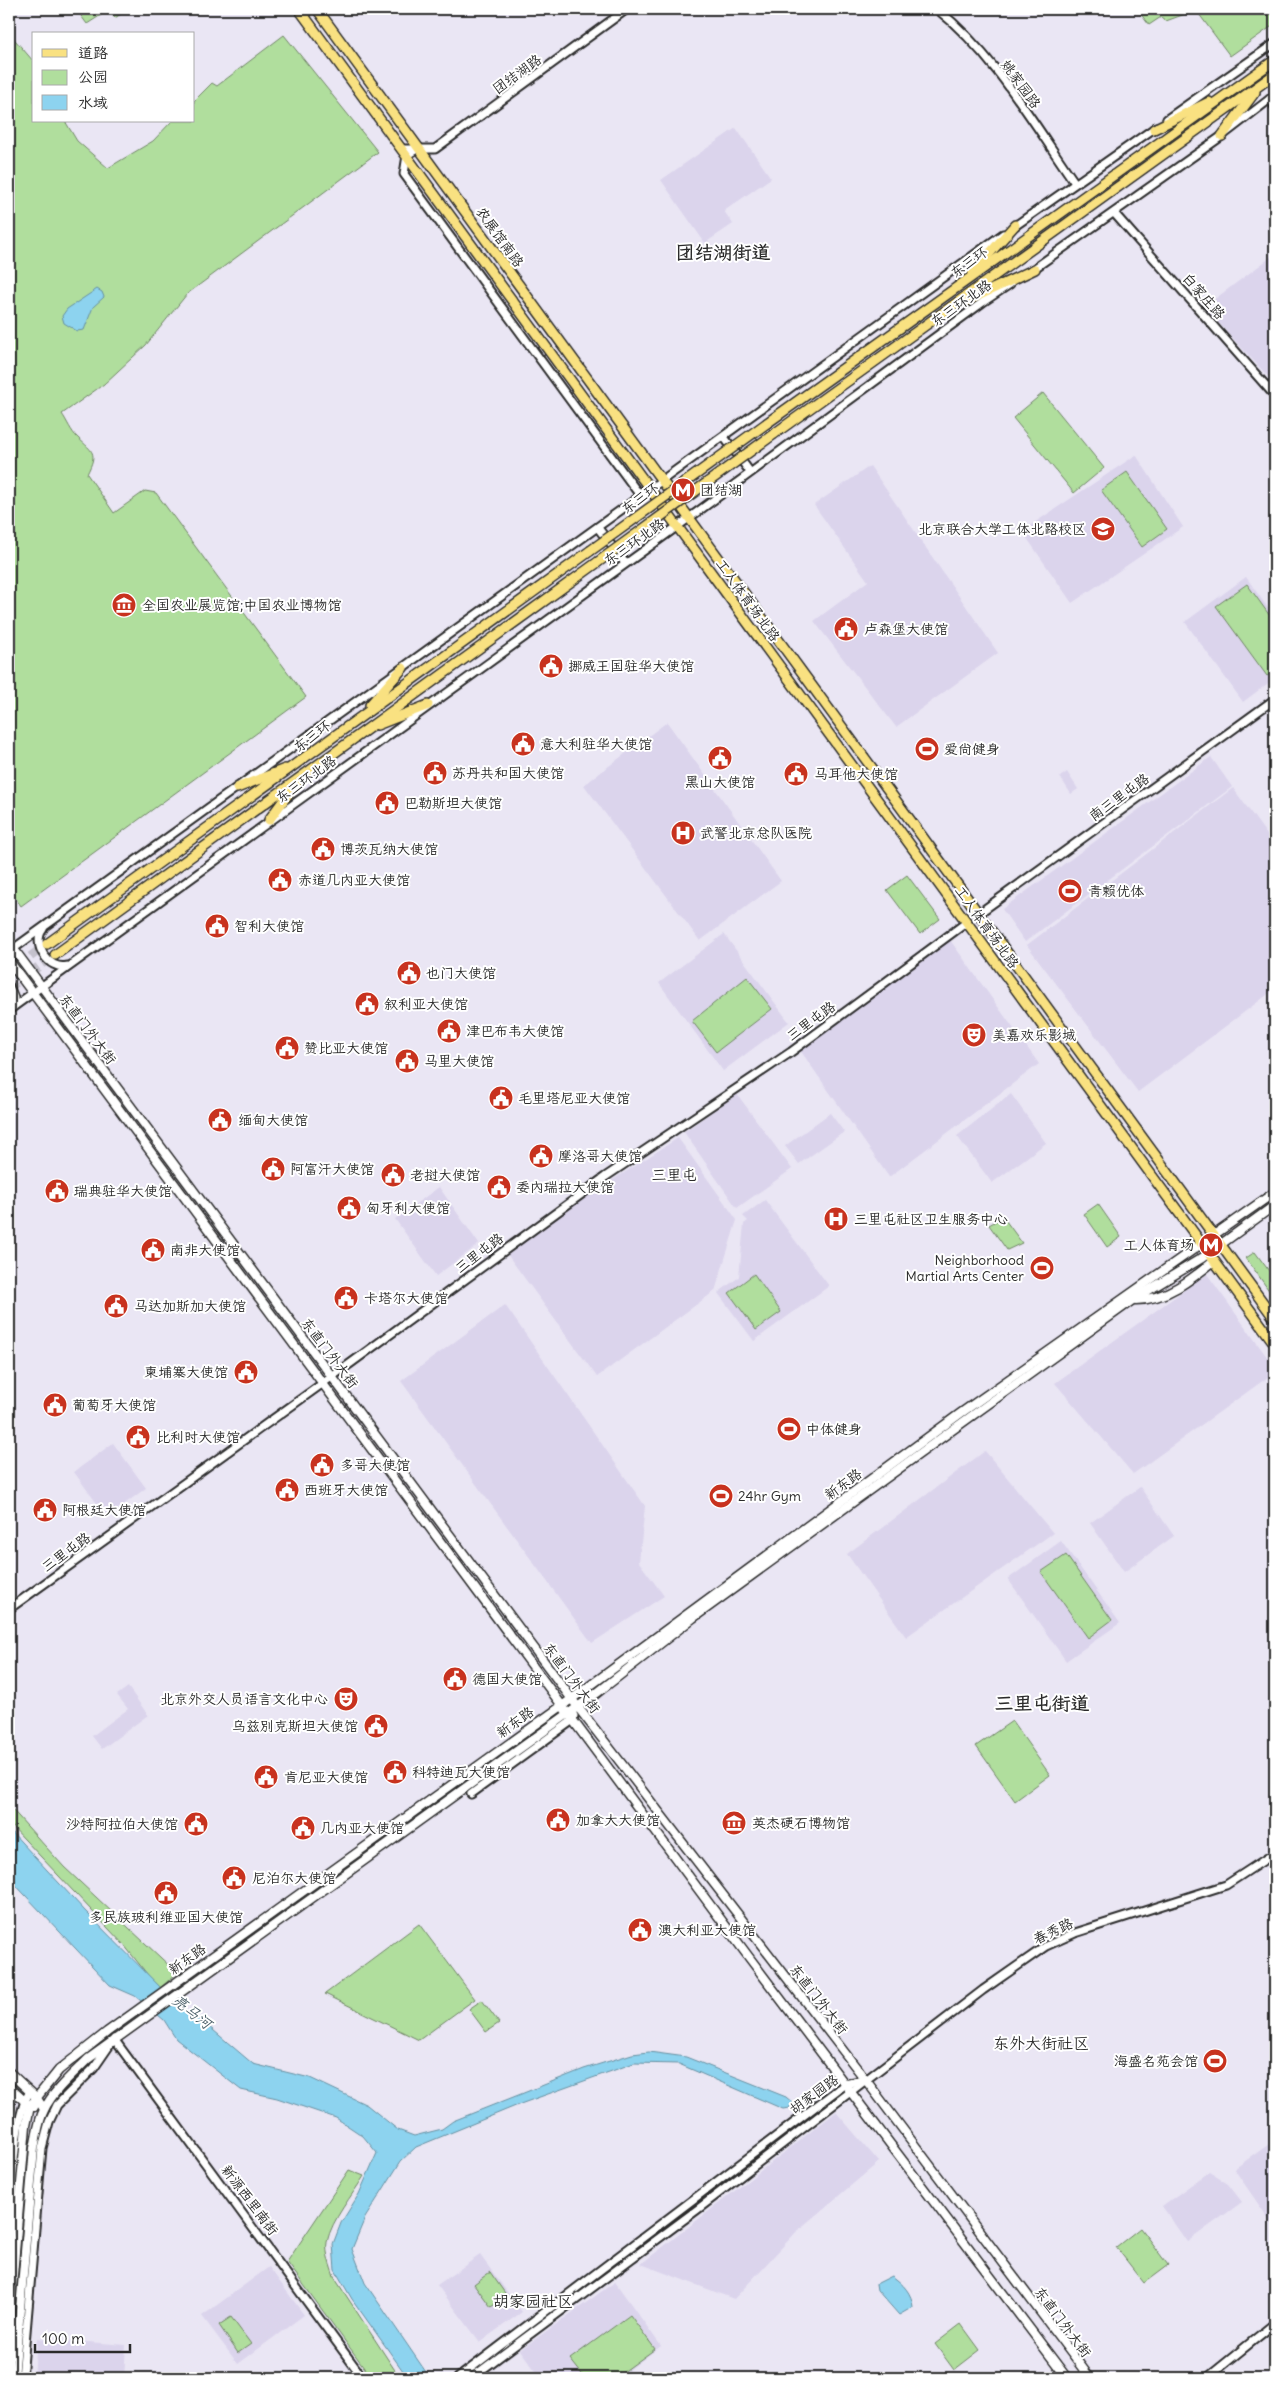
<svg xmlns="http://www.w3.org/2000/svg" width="1284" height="2387" font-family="Delius,'LXGW WenKai TC',sans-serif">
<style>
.built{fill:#dbd4ec}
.green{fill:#b0de9d;stroke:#6e8464}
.water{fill:#8dd3ef;stroke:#6690a1}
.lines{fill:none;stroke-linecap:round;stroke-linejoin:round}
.trunk-tunnel{stroke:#c4c1cc;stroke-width:9;stroke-dasharray:9 4.5;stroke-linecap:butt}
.tertiary-casing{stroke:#2b2b2b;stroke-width:11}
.secondary-casing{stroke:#2b2b2b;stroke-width:11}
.primary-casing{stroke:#2b2b2b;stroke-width:12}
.trunk-casing{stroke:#2b2b2b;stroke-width:12}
.tertiary{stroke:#fff;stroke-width:7}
.secondary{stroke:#fff;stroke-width:8}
.primary{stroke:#f9e181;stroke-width:9}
.trunk{stroke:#f9e181;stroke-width:9}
.trunk-bridge-casing{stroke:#2b2b2b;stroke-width:12;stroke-linecap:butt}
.trunk-bridge{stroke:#f9e181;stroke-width:9}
.labels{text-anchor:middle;stroke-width:4;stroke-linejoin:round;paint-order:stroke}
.street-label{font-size:14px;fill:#2b2b2b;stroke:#fff}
.poi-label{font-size:14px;fill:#2b2b2b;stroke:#fff;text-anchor:start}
.neighbourhood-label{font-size:15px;fill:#2b2b2b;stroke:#fff}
.water-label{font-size:15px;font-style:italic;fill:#485d66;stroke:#fff}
.quarter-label{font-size:16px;fill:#2b2b2b;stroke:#fff}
.district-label{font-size:19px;font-weight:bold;fill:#2b2b2b;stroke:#fff}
</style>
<rect width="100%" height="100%" fill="#eae6f4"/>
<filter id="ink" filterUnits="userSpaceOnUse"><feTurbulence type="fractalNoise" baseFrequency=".02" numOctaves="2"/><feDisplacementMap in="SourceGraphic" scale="10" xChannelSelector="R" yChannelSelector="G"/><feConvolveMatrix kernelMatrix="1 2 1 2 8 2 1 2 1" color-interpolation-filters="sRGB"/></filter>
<g filter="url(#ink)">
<g class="built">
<polygon points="736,128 771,178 724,211 733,224 705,243 661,180"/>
<polygon points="1275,254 1275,384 1204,307"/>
<polygon points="1136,455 1183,527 1072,603 1022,531"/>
<polygon points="870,466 998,653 896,727 814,621 868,581 814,505"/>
<polygon points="1246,577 1275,618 1275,678 1243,702 1185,622"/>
<polygon points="667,722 781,881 700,941 584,785"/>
<polygon points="1211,757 1232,787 1025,942 1002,909"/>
<polygon points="1067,772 1078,789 1071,794 1060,777"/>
<polygon points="1233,788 1275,846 1275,989 1138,1092 1027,945"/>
<polygon points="724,934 789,1022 723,1071 659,983"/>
<polygon points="950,940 1039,1064 889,1177 800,1050"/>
<polygon points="737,1094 792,1169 737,1208 684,1132"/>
<polygon points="1011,1094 1046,1143 992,1183 957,1136"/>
<polygon points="830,1113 844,1132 799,1164 785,1146"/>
<polygon points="678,1138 737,1220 715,1291 597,1377 504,1250"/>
<polygon points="439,1187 479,1244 436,1276 395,1219"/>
<polygon points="765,1200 829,1286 754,1341 718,1293 739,1277 744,1224 748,1221 743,1216"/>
<polygon points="1207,1274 1275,1368 1275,1372 1133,1474 1055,1383"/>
<polygon points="505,1305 645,1506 639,1562 664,1596 592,1643 401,1381"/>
<polygon points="113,1443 146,1488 107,1517 74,1472"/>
<polygon points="985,1451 1053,1533 906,1637 847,1554"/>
<polygon points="1140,1487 1174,1536 1124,1572 1090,1523"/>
<polygon points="1061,1541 1120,1623 1066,1661 1008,1579"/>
<polygon points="128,1687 148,1715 102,1749 92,1736 128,1709 117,1695"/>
<polygon points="836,2112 879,2162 798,2230 734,2299 641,2264"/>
<polygon points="1275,2140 1275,2228 1234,2169"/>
<polygon points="1209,2172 1228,2184 1242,2202 1187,2242 1162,2206"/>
<polygon points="480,2255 522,2312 480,2342 437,2285"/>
<polygon points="269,2267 304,2315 238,2364 202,2316"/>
<polygon points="615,2282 661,2346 618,2378 541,2378 520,2350"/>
<polygon points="37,2338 126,2345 124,2378 34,2378"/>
</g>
<g class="green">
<polygon points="76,9 128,9 115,18 109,10 87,24"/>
<polygon points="1137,9 1275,9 1275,24 1230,56 1196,10 1166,21 1161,17 1149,25"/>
<path d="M9,33L34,62V121H65L77,141L108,168L153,141L172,121H194V101L212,83L217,86L284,35L378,152L187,294L146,345L104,384L62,414C67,421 71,432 78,438C93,452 98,452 87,474L114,513L145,491L156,493L306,697L21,906L9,889Z"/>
<polygon points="1043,393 1104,468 1074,493 1013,418"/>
<polygon points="1127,472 1167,529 1142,547 1101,490"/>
<polygon points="1247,584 1275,623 1275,671 1267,676 1216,606"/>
<polygon points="907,875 940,919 920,934 887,890"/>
<polygon points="747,977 772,1009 716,1052 692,1021"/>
<polygon points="1098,1204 1121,1237 1107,1247 1084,1214"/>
<polygon points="1003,1217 1022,1243 1007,1250 989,1225"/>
<polygon points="1255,1252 1275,1279 1275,1299 1246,1258"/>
<polygon points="754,1274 781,1312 756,1330 729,1293"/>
<polygon points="1066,1555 1112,1620 1088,1638 1041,1572"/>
<polygon points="1012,1721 1050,1775 1015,1801 976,1746"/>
<polygon points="9,1806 64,1867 177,1973 159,1989 124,1945 9,1823"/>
<polygon points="419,1924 475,1999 419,2040 325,1994"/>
<polygon points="482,2000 499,2023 486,2032 469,2009"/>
<path d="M349,2170L364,2176C352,2196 332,2219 327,2242C325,2253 331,2267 334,2277L400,2378H372L287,2262Z"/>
<polygon points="1140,2228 1168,2265 1144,2283 1116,2247"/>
<polygon points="490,2272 507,2296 491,2307 474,2284"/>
<polygon points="630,2315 655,2349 615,2378 585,2378 570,2359"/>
<polygon points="231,2317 251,2344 238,2353 219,2325"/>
<polygon points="961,2324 980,2350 954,2370 935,2344"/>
</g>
<g class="water">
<polygon points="97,289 102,292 104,297 93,307 84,330 77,331 64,323 62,316 67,309"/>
<polygon points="9,1829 85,1911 179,2006 213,2030 253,2064 310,2078 367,2105 398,2130 414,2136 442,2129 453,2121 584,2069 632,2054 649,2052 686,2057 786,2097 793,2103 789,2108 783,2109 679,2064 634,2063 523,2103 416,2147 401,2161 365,2218 352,2249 365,2283 430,2378 408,2378 352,2299 335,2270 333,2244 341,2223 359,2194 377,2153 363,2136 336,2118 277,2098 241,2090 176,2039 164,2020 135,1996 110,1985 9,1878"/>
<path d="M892,2276C903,2284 912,2293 913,2307L899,2315L877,2290L876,2284Z"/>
</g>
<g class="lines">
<g class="trunk-tunnel">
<polyline points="9,973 47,944"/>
<polyline points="9,988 53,956"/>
</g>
<defs>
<g id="tertiary">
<path d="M937,9C995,55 1033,123 1075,183"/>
<polyline points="1270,99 1275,107"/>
<polyline points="1167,119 1275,43"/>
<polyline points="419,148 407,155 404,174 636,490 644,495"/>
<polyline points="402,149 435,149 627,9"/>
<polyline points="1114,213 1275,396"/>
<polyline points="1012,228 1156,127"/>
<polyline points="1032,270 1222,136 1275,95"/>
<polyline points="724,437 750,472"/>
<polyline points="598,528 625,563"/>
<polyline points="978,914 1275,699"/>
<path d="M43,929C31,944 49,971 67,966"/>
<polyline points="9,952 1003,234"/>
<polyline points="9,986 14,998 13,1007"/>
<polyline points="9,1010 689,518 983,302 1010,284"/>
<polyline points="9,1609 351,1363 605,1177 791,1052 967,922"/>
<polyline points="471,1794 573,1720 574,1716"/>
<path d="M9,2222C12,2193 14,2112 30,2092"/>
<polyline points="22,2378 42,2148 49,2122 57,2105 94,2068 114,2039 363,2378"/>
<polyline points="458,2378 836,2091 845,2084 862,2080"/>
<polyline points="471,2378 698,2209 983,1990 1046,1946 1075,1933 1226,1885 1275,1853"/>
<polyline points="1207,2378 1275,2323"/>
</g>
<g id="secondary">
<polyline points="13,948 577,1706 865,2079 1090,2378"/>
<polyline points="9,961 745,1952 1067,2378"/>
<path d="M1136,1300C1166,1300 1192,1279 1214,1261"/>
<polyline points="9,2072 36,2097 44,2109"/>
<polyline points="9,2087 30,2106 34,2107"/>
<polyline points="9,2321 26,2126 30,2106 59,2070 107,2032 591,1685 961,1413 1275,1192"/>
<path d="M14,2378L34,2148C37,2136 38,2121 44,2110C53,2091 73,2074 88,2059L597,1693L693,1618L966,1420L1134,1299L1202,1258L1275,1205"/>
</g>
<g id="primary">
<polyline points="299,9 1275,1344"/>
<polyline points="317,9 1275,1319"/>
</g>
<g id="trunk">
<polyline points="1154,129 1209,102"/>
<polyline points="1222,136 1255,92"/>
<polyline points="972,273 1015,225"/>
<polyline points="967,301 1035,269"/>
<polyline points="767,423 1275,60"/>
<polyline points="774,434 1275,74"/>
<polyline points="370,705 403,668"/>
<polyline points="377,725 428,705"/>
<polyline points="237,788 285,769"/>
<polyline points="269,820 297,782"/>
<polyline points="47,944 590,551"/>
<polyline points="55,955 598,562"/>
</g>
</defs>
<use href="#tertiary" class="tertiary-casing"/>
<use href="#secondary" class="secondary-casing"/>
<use href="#primary" class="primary-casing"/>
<use href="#trunk" class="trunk-casing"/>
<use href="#tertiary" class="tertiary"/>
<use href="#secondary" class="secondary"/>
<use href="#primary" class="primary"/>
<use href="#trunk" class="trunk"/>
<defs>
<g id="trunk-bridge">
<polyline points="590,551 767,423"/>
<polyline points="598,562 774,434"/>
</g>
</defs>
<use href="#trunk-bridge" class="trunk-bridge-casing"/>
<use href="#trunk-bridge" class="trunk-bridge"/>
</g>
</g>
<defs>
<symbol id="metro-disc" viewBox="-11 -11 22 22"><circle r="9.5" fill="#c8321e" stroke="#fff"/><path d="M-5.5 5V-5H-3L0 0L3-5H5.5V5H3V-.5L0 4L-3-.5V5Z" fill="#fff"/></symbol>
<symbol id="university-disc" viewBox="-11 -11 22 22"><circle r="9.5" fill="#c8321e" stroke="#fff"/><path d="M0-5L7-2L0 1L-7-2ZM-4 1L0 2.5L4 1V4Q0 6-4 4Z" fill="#fff"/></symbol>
<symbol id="museum-disc" viewBox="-11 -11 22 22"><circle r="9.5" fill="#c8321e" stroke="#fff"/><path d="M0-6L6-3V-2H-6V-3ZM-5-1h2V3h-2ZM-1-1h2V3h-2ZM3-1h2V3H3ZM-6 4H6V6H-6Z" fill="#fff"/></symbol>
<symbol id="civic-disc" viewBox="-11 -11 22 22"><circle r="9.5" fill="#c8321e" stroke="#fff"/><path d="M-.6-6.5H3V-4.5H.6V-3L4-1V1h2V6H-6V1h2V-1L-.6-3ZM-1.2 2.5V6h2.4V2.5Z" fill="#fff"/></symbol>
<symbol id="stadium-disc" viewBox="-11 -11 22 22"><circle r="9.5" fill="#c8321e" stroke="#fff"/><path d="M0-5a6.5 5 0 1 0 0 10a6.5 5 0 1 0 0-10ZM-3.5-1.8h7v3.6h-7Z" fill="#fff"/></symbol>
<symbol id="hospital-disc" viewBox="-11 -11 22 22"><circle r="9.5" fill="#c8321e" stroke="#fff"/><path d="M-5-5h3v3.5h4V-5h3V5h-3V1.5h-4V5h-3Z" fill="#fff"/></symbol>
<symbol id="theatre-disc" viewBox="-11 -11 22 22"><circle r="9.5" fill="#c8321e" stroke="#fff"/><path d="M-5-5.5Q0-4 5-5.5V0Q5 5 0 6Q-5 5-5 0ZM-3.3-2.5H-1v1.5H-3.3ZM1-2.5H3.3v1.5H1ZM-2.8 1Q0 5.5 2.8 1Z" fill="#fff"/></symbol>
</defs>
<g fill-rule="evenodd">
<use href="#metro-disc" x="669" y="476" width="28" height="28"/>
<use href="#university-disc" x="1089" y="515" width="28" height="28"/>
<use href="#museum-disc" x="110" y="591" width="28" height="28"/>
<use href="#civic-disc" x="832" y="615" width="28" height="28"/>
<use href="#civic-disc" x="537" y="652" width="28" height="28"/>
<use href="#civic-disc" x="509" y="730" width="28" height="28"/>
<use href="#stadium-disc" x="913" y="735" width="28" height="28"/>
<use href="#civic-disc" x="706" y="744" width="28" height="28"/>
<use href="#civic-disc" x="421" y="759" width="28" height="28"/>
<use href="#civic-disc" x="782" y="760" width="28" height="28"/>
<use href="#civic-disc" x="373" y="789" width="28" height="28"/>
<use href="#hospital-disc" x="669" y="819" width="28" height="28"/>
<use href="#civic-disc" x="309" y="835" width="28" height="28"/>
<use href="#civic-disc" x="266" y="866" width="28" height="28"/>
<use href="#stadium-disc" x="1056" y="877" width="28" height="28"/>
<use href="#civic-disc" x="203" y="912" width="28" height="28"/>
<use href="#civic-disc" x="395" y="959" width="28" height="28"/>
<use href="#civic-disc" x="353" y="990" width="28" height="28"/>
<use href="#civic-disc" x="435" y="1017" width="28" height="28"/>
<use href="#theatre-disc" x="960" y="1021" width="28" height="28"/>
<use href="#civic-disc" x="273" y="1034" width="28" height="28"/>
<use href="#civic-disc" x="393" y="1047" width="28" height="28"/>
<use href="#civic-disc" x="487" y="1084" width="28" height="28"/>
<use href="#civic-disc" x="206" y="1106" width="28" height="28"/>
<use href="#civic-disc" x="527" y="1142" width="28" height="28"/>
<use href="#civic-disc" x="259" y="1155" width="28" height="28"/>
<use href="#civic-disc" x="379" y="1161" width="28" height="28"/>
<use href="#civic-disc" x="485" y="1173" width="28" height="28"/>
<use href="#civic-disc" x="43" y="1177" width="28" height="28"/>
<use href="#civic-disc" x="335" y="1194" width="28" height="28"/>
<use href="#hospital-disc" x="822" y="1205" width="28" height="28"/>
<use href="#metro-disc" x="1197" y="1231" width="28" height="28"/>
<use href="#civic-disc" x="139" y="1236" width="28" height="28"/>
<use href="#stadium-disc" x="1028" y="1254" width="28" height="28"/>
<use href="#civic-disc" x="332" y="1284" width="28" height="28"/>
<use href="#civic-disc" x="102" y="1292" width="28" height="28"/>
<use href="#civic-disc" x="232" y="1358" width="28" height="28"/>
<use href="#civic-disc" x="41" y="1391" width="28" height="28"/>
<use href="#stadium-disc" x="775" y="1415" width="28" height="28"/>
<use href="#civic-disc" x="124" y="1423" width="28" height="28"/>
<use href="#civic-disc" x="308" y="1451" width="28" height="28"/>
<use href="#civic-disc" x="273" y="1476" width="28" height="28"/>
<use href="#stadium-disc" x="707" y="1482" width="28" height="28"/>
<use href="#civic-disc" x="31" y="1496" width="28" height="28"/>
<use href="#civic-disc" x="441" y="1665" width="28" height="28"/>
<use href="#theatre-disc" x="332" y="1685" width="28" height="28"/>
<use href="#civic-disc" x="362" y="1712" width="28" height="28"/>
<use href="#civic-disc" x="381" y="1758" width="28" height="28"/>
<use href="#civic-disc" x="252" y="1763" width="28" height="28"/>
<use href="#civic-disc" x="544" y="1806" width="28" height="28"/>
<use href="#museum-disc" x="720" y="1809" width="28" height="28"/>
<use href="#civic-disc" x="182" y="1810" width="28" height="28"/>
<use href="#civic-disc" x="289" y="1814" width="28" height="28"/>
<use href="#civic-disc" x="220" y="1864" width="28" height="28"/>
<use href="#civic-disc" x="152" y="1879" width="28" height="28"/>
<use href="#civic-disc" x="626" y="1916" width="28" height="28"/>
<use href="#stadium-disc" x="1201" y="2047" width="28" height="28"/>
</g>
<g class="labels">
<g class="street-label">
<text transform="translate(517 74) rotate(-36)" y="5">团结湖路</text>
<text transform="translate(1021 84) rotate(54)" y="5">姚家园路</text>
<text transform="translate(500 237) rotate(54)" y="5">农展馆南路</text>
<text transform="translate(969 262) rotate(-36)" y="5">东三环</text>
<text transform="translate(1204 296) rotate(49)" y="5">白家庄路</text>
<text transform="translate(961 303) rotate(-35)" y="5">东三环北路</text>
<text transform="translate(640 498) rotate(-36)" y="5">东三环</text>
<text transform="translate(634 542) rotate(-35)" y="5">东三环北路</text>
<text transform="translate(748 600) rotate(54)" y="5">工人体育场北路</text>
<text transform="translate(312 736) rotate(-37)" y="5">东三环</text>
<text transform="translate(306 779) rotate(-36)" y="5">东三环北路</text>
<text transform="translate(1119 797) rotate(-36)" y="5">南三里屯路</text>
<text transform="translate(987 927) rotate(54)" y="5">工人体育场北路</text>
<text transform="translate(811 1021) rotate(-36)" y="5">三里屯路</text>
<text transform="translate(88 1029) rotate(53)" y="5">东直门外大街</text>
<text transform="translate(479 1253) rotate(-37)" y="5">三里屯路</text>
<text transform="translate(330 1353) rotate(53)" y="5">东直门外大街</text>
<text transform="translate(843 1484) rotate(-36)" y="5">新东路</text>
<text transform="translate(66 1552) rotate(-36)" y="5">三里屯路</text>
<text transform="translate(572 1678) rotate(53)" y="5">东直门外大街</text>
<text transform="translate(515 1722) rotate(-36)" y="5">新东路</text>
<text transform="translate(1053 1931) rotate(-25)" y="5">春秀路</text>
<text transform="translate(187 1959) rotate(-35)" y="5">新东路</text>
<text transform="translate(819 1999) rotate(52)" y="5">东直门外大街</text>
<text transform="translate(814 2094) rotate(-36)" y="5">胡家园路</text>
<text transform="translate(250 2200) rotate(53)" y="5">新源西里南街</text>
<text transform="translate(1063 2322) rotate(53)" y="5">东直门外大街</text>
</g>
<g class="poi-label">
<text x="700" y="495">团结湖</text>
<text x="1086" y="534" text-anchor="end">北京联合大学工体北路校区</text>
<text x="142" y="610">全国农业展览馆;中国农业博物馆</text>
<text x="864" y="634">卢森堡大使馆</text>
<text x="568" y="671">挪威王国驻华大使馆</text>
<text x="540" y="749">意大利驻华大使馆</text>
<text x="944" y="754">爱尚健身</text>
<text x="452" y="778">苏丹共和国大使馆</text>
<text x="814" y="779">马耳他大使馆</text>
<text x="720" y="787" text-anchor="middle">黑山大使馆</text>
<text x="404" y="808">巴勒斯坦大使馆</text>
<text x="700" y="838">武警北京总队医院</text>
<text x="340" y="854">博茨瓦纳大使馆</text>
<text x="298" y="885">赤道几内亚大使馆</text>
<text x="1088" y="896">青赖优体</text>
<text x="234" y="931">智利大使馆</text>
<text x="426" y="978">也门大使馆</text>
<text x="384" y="1009">叙利亚大使馆</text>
<text x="466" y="1036">津巴布韦大使馆</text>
<text x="992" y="1040">美嘉欢乐影城</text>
<text x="304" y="1053">赞比亚大使馆</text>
<text x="424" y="1066">马里大使馆</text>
<text x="518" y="1103">毛里塔尼亚大使馆</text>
<text x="238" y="1125">缅甸大使馆</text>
<text x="558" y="1161">摩洛哥大使馆</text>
<text x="290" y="1174">阿富汗大使馆</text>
<text x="410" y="1180">老挝大使馆</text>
<text x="516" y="1192">委内瑞拉大使馆</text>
<text x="74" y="1196">瑞典驻华大使馆</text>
<text x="366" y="1213">匈牙利大使馆</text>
<text x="854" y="1224">三里屯社区卫生服务中心</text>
<text x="1194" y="1250" text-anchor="end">工人体育场</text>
<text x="170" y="1255">南非大使馆</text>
<text x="1024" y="1265" text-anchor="end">Neighborhood<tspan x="1024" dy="16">Martial Arts Center</tspan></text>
<text x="364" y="1303">卡塔尔大使馆</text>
<text x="134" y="1311">马达加斯加大使馆</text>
<text x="228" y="1377" text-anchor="end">柬埔寨大使馆</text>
<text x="72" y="1410">葡萄牙大使馆</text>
<text x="806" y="1434">中体健身</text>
<text x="156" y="1442">比利时大使馆</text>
<text x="340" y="1470">多哥大使馆</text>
<text x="304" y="1495">西班牙大使馆</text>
<text x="738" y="1501">24hr Gym</text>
<text x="62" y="1515">阿根廷大使馆</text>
<text x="472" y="1684">德国大使馆</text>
<text x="328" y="1704" text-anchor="end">北京外交人员语言文化中心</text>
<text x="358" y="1731" text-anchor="end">乌兹别克斯坦大使馆</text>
<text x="412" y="1777">科特迪瓦大使馆</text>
<text x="284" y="1782">肯尼亚大使馆</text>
<text x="576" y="1825">加拿大大使馆</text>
<text x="752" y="1828">英杰硬石博物馆</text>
<text x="178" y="1829" text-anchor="end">沙特阿拉伯大使馆</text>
<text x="320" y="1833">几内亚大使馆</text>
<text x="252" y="1883">尼泊尔大使馆</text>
<text x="166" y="1922" text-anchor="middle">多民族玻利维亚国大使馆</text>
<text x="658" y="1935">澳大利亚大使馆</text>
<text x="1198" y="2066" text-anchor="end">海盛名苑会馆</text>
</g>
<g class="neighbourhood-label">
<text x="674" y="1180">三里屯</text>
</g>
<g class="water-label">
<text transform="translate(192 2012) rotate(38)" y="5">亮马河</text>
</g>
<g class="quarter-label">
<text x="1041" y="2049">东外大街社区</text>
<text x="533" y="2307">胡家园社区</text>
</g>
<g class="district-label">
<text x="723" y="259">团结湖街道</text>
<text x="1042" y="1710">三里屯街道</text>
</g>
</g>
<rect width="1284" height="2387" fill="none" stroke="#fff" stroke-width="30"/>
<rect x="15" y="15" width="1254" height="2357" fill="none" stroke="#2b2b2b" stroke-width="2" filter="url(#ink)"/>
<rect x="32" y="32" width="162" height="90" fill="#ffffff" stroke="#aaaaaa"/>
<rect x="42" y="49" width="25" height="8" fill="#f9e181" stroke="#aaaaaa"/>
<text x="78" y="58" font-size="15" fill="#2b2b2b">道路</text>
<rect x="42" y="70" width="25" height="15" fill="#b0de9d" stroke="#aaaaaa"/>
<text x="78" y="82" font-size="15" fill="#2b2b2b">公园</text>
<rect x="42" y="95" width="25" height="15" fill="#8dd3ef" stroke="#aaaaaa"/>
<text x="78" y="108" font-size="15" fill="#2b2b2b">水域</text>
<path d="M35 2344v8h95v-8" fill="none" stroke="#2b2b2b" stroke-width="2.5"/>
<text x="42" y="2344" font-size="15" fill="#2b2b2b" stroke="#ffffff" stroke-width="4" paint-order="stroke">100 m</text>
</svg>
